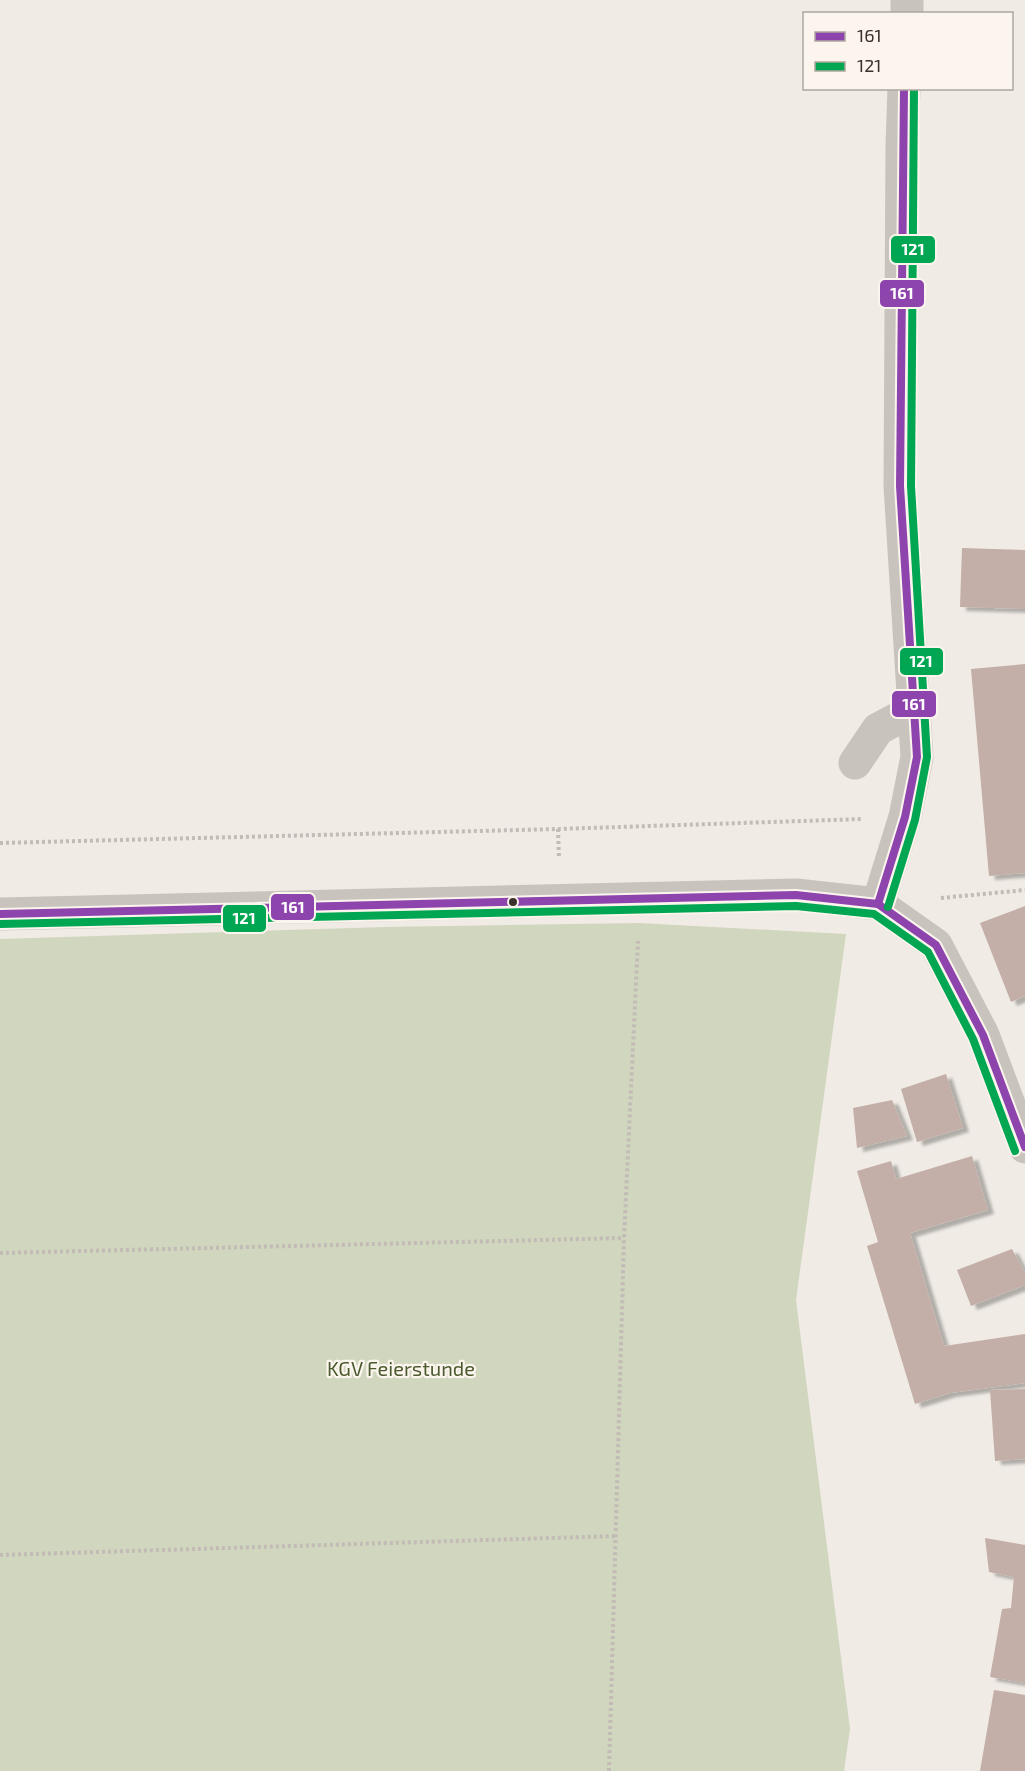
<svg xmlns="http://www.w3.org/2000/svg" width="1025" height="1771" font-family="'Exo 2',sans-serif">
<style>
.green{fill:#d1d6bf}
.building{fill:#c3afa7;filter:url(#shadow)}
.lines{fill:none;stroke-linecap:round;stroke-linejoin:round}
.path{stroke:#c2bbb6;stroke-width:4;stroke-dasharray:3 3;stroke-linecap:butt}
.minor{stroke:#c9c3be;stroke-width:33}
.bus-1-casing{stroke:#fbf5ee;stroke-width:12}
.bus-2-casing{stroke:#fbf5ee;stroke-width:12}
.bus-1{stroke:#8e44ad;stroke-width:8}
.bus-2{stroke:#00a651;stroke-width:8}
.bus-dot{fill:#3b302b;stroke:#fbf5ee;stroke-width:2}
.labels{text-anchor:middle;stroke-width:4.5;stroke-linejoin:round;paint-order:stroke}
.park-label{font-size:20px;fill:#4a5a2e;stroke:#fbf5ee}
.line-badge{stroke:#fbf5ee;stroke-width:2}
.badge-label{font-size:16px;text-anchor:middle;font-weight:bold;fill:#fff}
</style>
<defs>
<filter id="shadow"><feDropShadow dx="6" dy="4" stdDeviation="1.5" flood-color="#0004"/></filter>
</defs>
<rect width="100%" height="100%" fill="#f0ebe5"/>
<polygon class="green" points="639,923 846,934 796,1300 850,1729 844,1771 0,1771 0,939 385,927"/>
<g class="building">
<polygon points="962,548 1025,550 1025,609 960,607"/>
<polygon points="1025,664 1025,873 989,876 971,669"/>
<polygon points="1025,906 1025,996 1011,1002 980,923"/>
<polygon points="946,1074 963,1128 917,1142 901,1089"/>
<polygon points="892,1100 907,1136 857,1148 853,1108"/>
<polygon points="972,1156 988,1210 910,1233 944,1346 1025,1334 1025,1383 950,1393 915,1404 867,1246 878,1242 857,1171 891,1161 896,1179"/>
<polygon points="1012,1249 1025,1273 1025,1285 971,1306 957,1270"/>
<polygon points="1025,1389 1025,1459 995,1461 990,1390"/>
<polygon points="985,1538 1025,1545 1025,1683 990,1677 1002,1609 1011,1608 1014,1577 989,1572"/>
<polygon points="994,1690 1025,1695 1025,1771 980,1771"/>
</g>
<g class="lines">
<g class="path">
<polyline points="558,829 559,859"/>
<polyline points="0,843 558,829 863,819"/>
<polyline points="941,898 1025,890"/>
<polyline points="0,1253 624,1238"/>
<polyline points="0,1555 616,1536"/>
<polyline points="609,1771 624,1238 638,941"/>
</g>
<g class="minor">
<polyline points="907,14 907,0"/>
<polyline points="855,763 878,729 914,710"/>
<polyline points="878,904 905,817 917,757 900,486 902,145 904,88"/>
<polyline points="0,914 796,895 878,904 936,945 983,1035 1025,1147"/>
</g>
<defs>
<g id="bus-1">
<polyline points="878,904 905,817 917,757 900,486 904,88"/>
<polyline points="0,914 796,895 878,904 936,945 983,1035 1025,1147"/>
</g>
<g id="bus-2">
<polyline points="888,907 915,820 927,757 911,486 914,88"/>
<polyline points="0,924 796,906 874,914 928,952 973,1039 1015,1151"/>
</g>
</defs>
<use href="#bus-1" class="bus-1-casing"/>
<use href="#bus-2" class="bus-2-casing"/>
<use href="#bus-1" class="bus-1"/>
<use href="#bus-2" class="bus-2"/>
</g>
<circle class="bus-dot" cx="513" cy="902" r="5"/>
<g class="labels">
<g class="park-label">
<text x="401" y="1376">KGV Feierstunde</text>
</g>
</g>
<g class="line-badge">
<rect x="890" y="235" width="46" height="29" rx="6" fill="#00a651"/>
<rect x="879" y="279" width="46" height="29" rx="6" fill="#8e44ad"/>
<rect x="899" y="647" width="45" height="29" rx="6" fill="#00a651"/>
<rect x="891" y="690" width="46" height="28" rx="6" fill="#8e44ad"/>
<rect x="270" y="893" width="45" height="28" rx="6" fill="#8e44ad"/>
<rect x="222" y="904" width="45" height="29" rx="6" fill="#00a651"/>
</g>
<g class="badge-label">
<text x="913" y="255">121</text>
<text x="902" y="299">161</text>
<text x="921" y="667">121</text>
<text x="914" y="710">161</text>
<text x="293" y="913">161</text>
<text x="244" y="924">121</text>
</g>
<rect x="803" y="12" width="210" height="78" fill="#fbf5ee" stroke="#aea6a0" stroke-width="1.5"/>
<rect x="815" y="32" width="30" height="9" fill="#8e44ad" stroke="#aea6a0" stroke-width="1.5"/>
<text x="857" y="42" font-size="18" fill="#3b302b">161</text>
<rect x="815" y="62" width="30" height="9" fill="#00a651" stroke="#aea6a0" stroke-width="1.5"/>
<text x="857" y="72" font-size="18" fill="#3b302b">121</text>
</svg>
